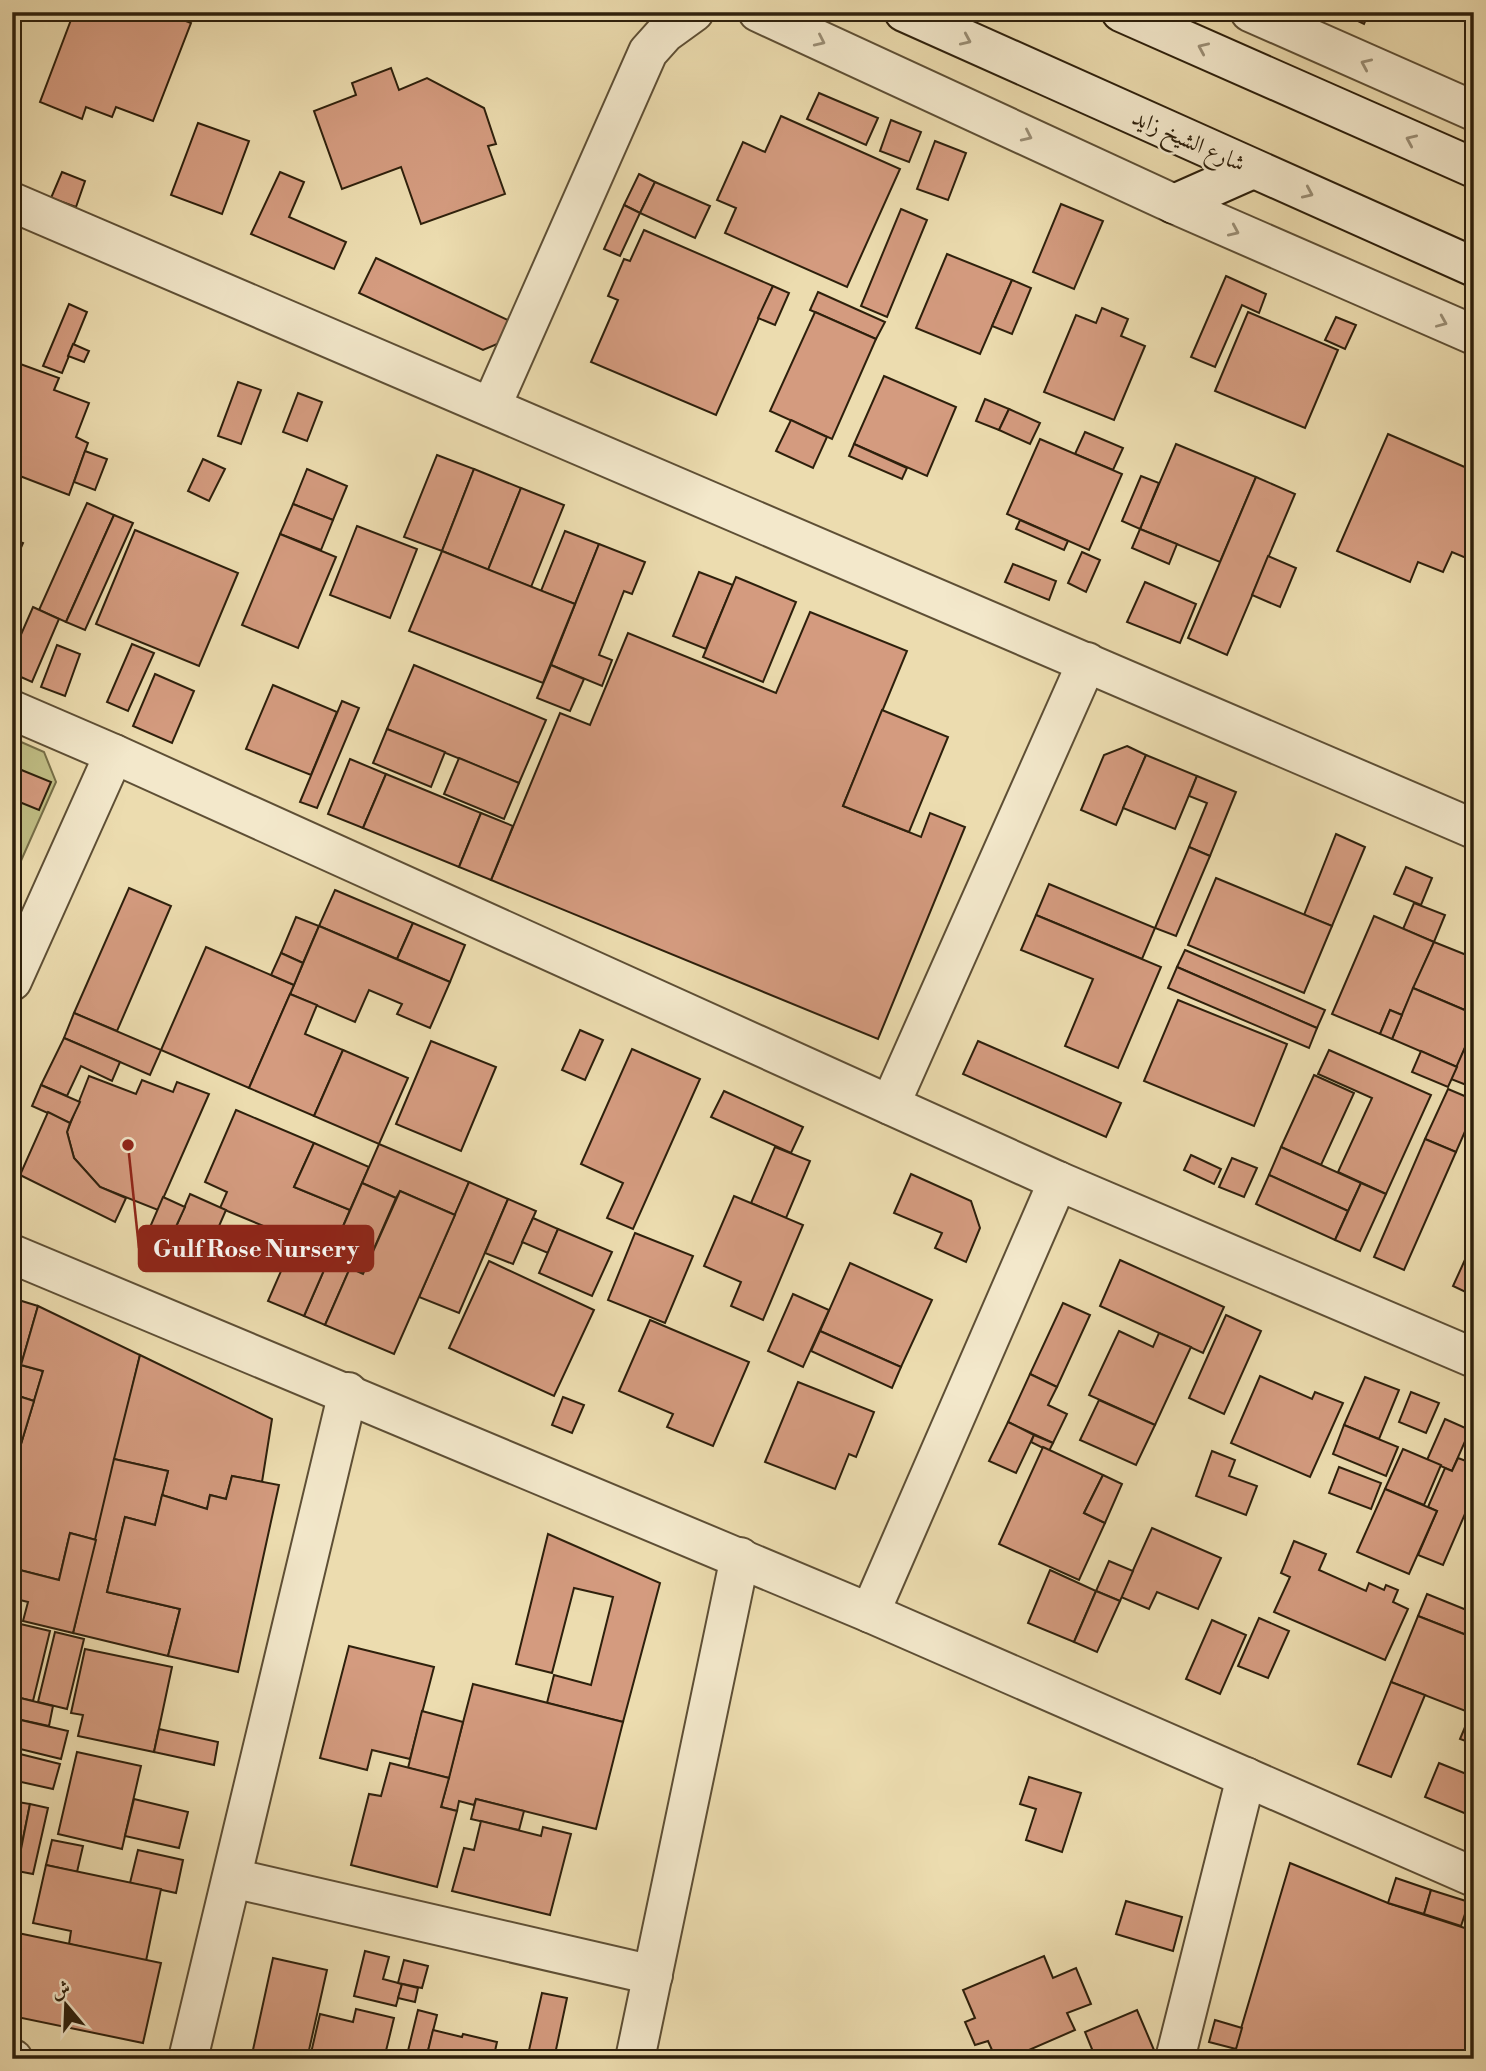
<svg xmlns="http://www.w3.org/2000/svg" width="1486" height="2071" font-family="'Libre Bodoni',Amiri,serif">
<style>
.green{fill:#c0be85;stroke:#776f48;stroke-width:2}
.building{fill:#d49b7f;stroke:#2e200c;stroke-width:2}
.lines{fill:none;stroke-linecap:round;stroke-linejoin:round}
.minor-casing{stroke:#5e4f35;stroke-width:42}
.secondary-casing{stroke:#2e200c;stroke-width:42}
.path{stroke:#2e200c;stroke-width:4.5;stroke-dasharray:2 3.5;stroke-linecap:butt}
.minor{stroke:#f3e8cb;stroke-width:38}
.secondary{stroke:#f3e8cb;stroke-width:38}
.oneway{stroke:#9a8e75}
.labels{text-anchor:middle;stroke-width:5;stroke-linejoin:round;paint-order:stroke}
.street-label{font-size:23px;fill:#2e200c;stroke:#f3e8cb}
.leader{fill:none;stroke:#8f2418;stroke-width:2.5}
.callout-dot{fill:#8f2418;stroke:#f3e8cb;stroke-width:2.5}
.callout{fill:#8f2418;stroke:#8f2418;stroke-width:2.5}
.callout-label{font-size:24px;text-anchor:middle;font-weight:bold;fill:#fff}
</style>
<rect width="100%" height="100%" fill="#ecdcaf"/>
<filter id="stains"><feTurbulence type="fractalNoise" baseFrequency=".00286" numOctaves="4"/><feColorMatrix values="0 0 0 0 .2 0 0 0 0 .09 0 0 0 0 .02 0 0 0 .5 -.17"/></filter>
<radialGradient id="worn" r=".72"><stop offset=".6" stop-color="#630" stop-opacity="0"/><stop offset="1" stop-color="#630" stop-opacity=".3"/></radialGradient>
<polygon class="green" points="12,738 44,752 56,782 12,881"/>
<g class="building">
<polygon points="74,12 163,12 191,23 153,121 116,107 112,117 86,107 82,119 40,102"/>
<polygon points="1339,12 1369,12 1364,24"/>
<polygon points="391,68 399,90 427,78 484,108 496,144 488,146 505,194 421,224 401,167 342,189 314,111 356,95 352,83"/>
<polygon points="819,93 878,118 866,145 807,119"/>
<polygon points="781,116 900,169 847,287 725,233 736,208 717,200 743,142 765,152"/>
<polygon points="891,120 921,132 909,162 880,151"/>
<polygon points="198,123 249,141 222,214 171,195"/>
<polygon points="935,141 966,153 948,200 917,189"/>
<polygon points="62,172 85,181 76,207 51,198"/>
<polygon points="280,172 304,182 289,217 346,242 334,269 251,234"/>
<polygon points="639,174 655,182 640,213 624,205"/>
<polygon points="655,182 710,206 695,238 640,213"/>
<polygon points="1061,204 1103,221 1074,289 1033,272"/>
<polygon points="624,205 640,213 620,256 604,249"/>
<polygon points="901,209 927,220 887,317 861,306"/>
<polygon points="644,230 773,286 716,415 591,362 618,300 608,296 624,259 630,261"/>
<polygon points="947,254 1012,280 980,354 916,328"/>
<polygon points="376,258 510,321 502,342 483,350 359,293"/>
<polygon points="1226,276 1266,294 1259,313 1242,305 1215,367 1191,357"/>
<polygon points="1012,280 1031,288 1012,334 992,326"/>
<polygon points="773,286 789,293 775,325 758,318"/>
<polygon points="818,292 885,322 876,339 810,310"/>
<polygon points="69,304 87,312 62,373 43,366"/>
<polygon points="1102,308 1128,319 1121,336 1145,346 1114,420 1044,392 1076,315 1096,323"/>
<polygon points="815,312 876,339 832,439 770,411"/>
<polygon points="1248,312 1338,350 1305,428 1215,391"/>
<polygon points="1336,317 1356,325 1345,349 1325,340"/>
<polygon points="73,344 89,351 84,362 68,356"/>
<polygon points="12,361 59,378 54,390 89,403 76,437 88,443 69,495 12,473"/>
<polygon points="884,376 956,407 927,476 854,444"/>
<polygon points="238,382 261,390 241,444 218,436"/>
<polygon points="298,393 322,402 307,441 283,432"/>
<polygon points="985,399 1009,409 999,430 976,421"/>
<polygon points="1009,409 1040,423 1030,444 999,430"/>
<polygon points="791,420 827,437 813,468 776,451"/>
<polygon points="1085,432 1123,448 1113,470 1075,454"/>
<polygon points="1388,434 1474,471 1474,553 1471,560 1452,552 1443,572 1418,562 1410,582 1337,551"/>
<polygon points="1040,439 1122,474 1089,550 1007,514"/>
<polygon points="854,444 907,468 902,479 849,456"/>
<polygon points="1176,444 1256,477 1220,562 1140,529"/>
<polygon points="85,451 107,459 95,490 74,482"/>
<polygon points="437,455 474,469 442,551 404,537"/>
<polygon points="203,459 225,469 209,501 188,491"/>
<polygon points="307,469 347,486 333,520 293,504"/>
<polygon points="474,469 521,488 488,570 442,551"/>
<polygon points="1141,476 1159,483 1140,529 1122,521"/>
<polygon points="1256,477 1295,494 1227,655 1188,638"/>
<polygon points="521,488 564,505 531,587 488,570"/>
<polygon points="87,503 114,515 66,622 39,610"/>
<polygon points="293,504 333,520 321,550 280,534"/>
<polygon points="114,515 133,523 85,630 66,622"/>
<polygon points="1020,520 1068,541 1064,550 1016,529"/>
<polygon points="357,526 417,549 390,618 330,595"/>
<polygon points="1140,529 1177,544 1169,564 1132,548"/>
<polygon points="135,530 238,573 199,666 96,624"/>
<polygon points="565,531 599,544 575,604 541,591"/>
<polygon points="280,534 336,557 298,648 242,625"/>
<polygon points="12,539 23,543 12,568"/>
<polygon points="599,544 645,562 632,594 624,591 599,655 612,660 602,686 551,665"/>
<polygon points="442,551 575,604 543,683 409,631"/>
<polygon points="1082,552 1100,560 1086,592 1068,583"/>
<polygon points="1268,556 1296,568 1280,607 1252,595"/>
<polygon points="1013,564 1056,581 1049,600 1005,582"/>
<polygon points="699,572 733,585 706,649 673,636"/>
<polygon points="736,577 796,602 763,682 703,657"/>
<polygon points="1145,582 1196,604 1180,643 1127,622"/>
<polygon points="33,607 59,619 32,682 12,673 12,655"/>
<polygon points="810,612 907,651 843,806 921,837 930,813 965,827 878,1039 491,880 560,713 590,725 628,633 776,693"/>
<polygon points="132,644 154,653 128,711 107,702"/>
<polygon points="57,645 80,654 65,696 41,687"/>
<polygon points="414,665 546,720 519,783 387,729"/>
<polygon points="551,665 584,679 570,711 537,698"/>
<polygon points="155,674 194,691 172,743 133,726"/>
<polygon points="273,685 337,712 311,775 246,749"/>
<polygon points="342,701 359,708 317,808 300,802"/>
<polygon points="882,710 948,737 909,832 843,806"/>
<polygon points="387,729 445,752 431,787 373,763"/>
<polygon points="1127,746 1146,755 1116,825 1081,810 1104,755"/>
<polygon points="1146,755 1197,776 1175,829 1123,808"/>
<polygon points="459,758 519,783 504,819 444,794"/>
<polygon points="350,759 386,774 363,828 328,814"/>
<polygon points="19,769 51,782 39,810 12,799 12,786"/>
<polygon points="386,774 481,813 459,867 363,828"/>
<polygon points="1197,776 1236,792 1210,856 1189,847 1207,803 1189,796"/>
<polygon points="481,813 513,826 491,880 459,867"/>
<polygon points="1336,834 1365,847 1332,926 1304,915"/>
<polygon points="1189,847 1210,856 1176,936 1155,928"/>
<polygon points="1406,867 1432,878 1421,905 1394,894"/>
<polygon points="1216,878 1332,926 1304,993 1188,945"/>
<polygon points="1049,884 1155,928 1142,959 1036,915"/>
<polygon points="129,888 171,906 117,1031 74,1013"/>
<polygon points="335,890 413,923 397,959 319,926"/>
<polygon points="1414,903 1445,915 1434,942 1403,929"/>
<polygon points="1036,915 1161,967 1118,1068 1065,1046 1093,979 1021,950"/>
<polygon points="1374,916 1434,942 1402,1015 1390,1010 1380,1034 1332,1014"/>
<polygon points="296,917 319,926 303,963 281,953"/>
<polygon points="413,923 465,945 450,982 397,959"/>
<polygon points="319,926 450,982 430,1028 397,1014 402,1004 369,990 355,1022 290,994"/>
<polygon points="1434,942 1474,958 1474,1014 1413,988"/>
<polygon points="206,947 294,985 249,1088 161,1050"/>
<polygon points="1185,950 1325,1010 1317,1028 1177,967"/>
<polygon points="281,953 303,963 294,985 271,975"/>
<polygon points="1177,967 1317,1028 1309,1048 1168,988"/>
<polygon points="1413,988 1474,1014 1474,1027 1457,1067 1392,1039"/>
<polygon points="290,994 317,1005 305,1034 343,1050 314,1116 249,1088"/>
<polygon points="1178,1000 1287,1044 1254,1126 1144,1081"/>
<polygon points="1390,1010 1402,1015 1392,1039 1380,1034"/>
<polygon points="74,1013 161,1050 150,1075 64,1038"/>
<polygon points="1474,1027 1474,1088 1451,1079"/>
<polygon points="580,1030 603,1040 585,1080 562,1070"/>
<polygon points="64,1038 120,1062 112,1081 81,1066 67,1096 41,1085"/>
<polygon points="431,1041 496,1067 461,1151 396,1124"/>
<polygon points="978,1041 1121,1103 1106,1137 963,1074"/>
<polygon points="632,1049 700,1079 633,1229 607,1218 623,1183 581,1164"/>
<polygon points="343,1050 408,1078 379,1144 314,1116"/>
<polygon points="1329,1050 1431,1095 1386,1194 1338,1172 1372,1098 1318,1074"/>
<polygon points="1421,1051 1457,1067 1448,1087 1412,1072"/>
<polygon points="1314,1075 1354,1093 1321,1165 1281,1147"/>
<polygon points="89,1076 136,1094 142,1080 173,1092 177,1082 209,1094 158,1210 100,1187 74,1158 67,1132"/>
<polygon points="41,1085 80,1102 70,1123 32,1106"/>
<polygon points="1448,1089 1474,1100 1474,1111 1456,1152 1425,1139"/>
<polygon points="724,1091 803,1127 791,1153 711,1117"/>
<polygon points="236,1110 314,1143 294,1187 350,1210 331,1254 220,1208 227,1192 205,1182"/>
<polygon points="48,1112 70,1123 67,1132 74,1158 100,1187 126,1198 115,1222 20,1175"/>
<polygon points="1425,1139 1456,1152 1404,1270 1374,1257"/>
<polygon points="314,1143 369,1167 350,1210 294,1187"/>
<polygon points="379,1144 469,1182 455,1215 400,1191 396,1198 362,1183"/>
<polygon points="775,1147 810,1161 786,1218 751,1203"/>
<polygon points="1281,1147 1361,1183 1348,1211 1269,1175"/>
<polygon points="1191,1155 1221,1169 1214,1184 1184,1170"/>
<polygon points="1232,1158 1257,1168 1244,1197 1219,1187"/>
<polygon points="911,1174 971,1201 980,1228 966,1262 935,1248 942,1233 894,1213"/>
<polygon points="1269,1175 1348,1211 1335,1240 1256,1204"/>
<polygon points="469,1182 508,1199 459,1313 419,1297"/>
<polygon points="362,1183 396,1198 363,1274 350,1268 325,1325 304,1316"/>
<polygon points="1361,1183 1386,1194 1360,1251 1335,1240"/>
<polygon points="400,1191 455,1215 394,1354 325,1325 350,1268 363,1274"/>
<polygon points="190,1194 226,1210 203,1263 167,1248"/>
<polygon points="734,1196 803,1225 763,1320 731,1306 741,1282 704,1266"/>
<polygon points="163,1197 185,1207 162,1257 141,1248"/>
<polygon points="508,1199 536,1211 513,1264 485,1253"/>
<polygon points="533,1218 558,1229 548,1253 522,1242"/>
<polygon points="558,1229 612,1252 592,1296 539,1273"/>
<polygon points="635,1233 693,1256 665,1323 608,1300"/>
<polygon points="295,1239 331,1254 304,1316 268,1301"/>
<polygon points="1474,1240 1474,1296 1453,1286"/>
<polygon points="1120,1260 1224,1307 1203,1353 1100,1306"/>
<polygon points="489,1261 594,1310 554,1396 449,1348"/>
<polygon points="850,1263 932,1300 901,1367 820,1331"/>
<polygon points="793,1294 829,1310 803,1367 768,1351"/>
<polygon points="12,1298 38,1306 21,1365 43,1371 34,1401 12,1394"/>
<polygon points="1063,1303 1090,1315 1057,1387 1030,1374"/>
<polygon points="38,1306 140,1355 96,1540 70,1533 59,1580 12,1568 12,1441 21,1444 43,1371 21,1365"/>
<polygon points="1226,1315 1261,1331 1224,1414 1189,1398"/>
<polygon points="650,1320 749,1362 713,1446 667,1427 673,1414 619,1391"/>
<polygon points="820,1331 901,1367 892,1388 811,1351"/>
<polygon points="1119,1331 1153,1347 1159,1333 1191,1347 1155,1425 1089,1395"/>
<polygon points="140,1355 272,1419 262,1482 232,1476 226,1499 210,1495 207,1509 162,1495 168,1471 114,1459"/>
<polygon points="1030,1374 1057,1387 1048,1405 1067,1414 1053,1443 1008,1422"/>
<polygon points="1260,1376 1312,1399 1315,1392 1343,1403 1310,1477 1231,1443"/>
<polygon points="1365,1377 1399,1390 1379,1439 1344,1425"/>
<polygon points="798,1382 874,1412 856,1457 849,1454 835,1489 765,1462"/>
<polygon points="1411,1392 1439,1403 1426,1433 1399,1422"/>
<polygon points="12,1394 34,1401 21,1444 12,1441"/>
<polygon points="563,1397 584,1405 572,1433 552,1425"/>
<polygon points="1099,1400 1155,1425 1136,1465 1080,1440"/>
<polygon points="1445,1419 1470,1430 1452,1471 1427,1460"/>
<polygon points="1008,1422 1034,1435 1016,1473 989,1461"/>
<polygon points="1344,1425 1398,1447 1386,1476 1333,1454"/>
<polygon points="1034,1435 1053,1443 1049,1451 1031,1442"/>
<polygon points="1043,1447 1103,1475 1084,1513 1105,1523 1079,1580 999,1544"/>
<polygon points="1403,1449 1441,1465 1424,1505 1385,1489"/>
<polygon points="1212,1451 1235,1460 1229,1476 1257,1486 1246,1515 1196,1496"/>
<polygon points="1458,1458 1474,1464 1474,1493 1443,1565 1418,1555 1437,1511 1428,1507 1445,1468 1452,1471"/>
<polygon points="114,1459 168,1471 155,1525 125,1517 107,1592 180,1609 168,1656 73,1633"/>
<polygon points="1339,1467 1381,1483 1371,1509 1329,1493"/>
<polygon points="1103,1475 1122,1484 1105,1523 1084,1513"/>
<polygon points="232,1476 279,1485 238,1672 168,1656 180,1609 107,1592 125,1517 155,1525 162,1495 207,1509 210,1495 226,1499"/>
<polygon points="1385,1489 1437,1511 1409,1574 1357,1552"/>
<polygon points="1152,1528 1221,1558 1198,1609 1157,1592 1149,1609 1121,1597"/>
<polygon points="70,1533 96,1540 73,1633 23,1621 28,1602 12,1598 12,1568 59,1580"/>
<polygon points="548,1534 660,1583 623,1722 547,1703 554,1675 591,1685 613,1597 574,1588 552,1673 516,1664"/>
<polygon points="1294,1541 1326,1554 1319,1570 1366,1591 1369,1583 1384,1590 1386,1585 1398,1590 1393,1602 1408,1609 1385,1660 1274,1612 1290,1577 1281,1573"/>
<polygon points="1109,1561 1133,1571 1120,1601 1096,1591"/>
<polygon points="1050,1570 1096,1591 1074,1642 1028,1623"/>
<polygon points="1096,1591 1120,1601 1097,1652 1074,1642"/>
<polygon points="1427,1594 1474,1613 1474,1638 1418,1616"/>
<polygon points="1474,1595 1474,1613 1468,1611"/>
<polygon points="1418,1616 1474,1638 1474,1744 1460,1739 1471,1713 1391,1682"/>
<polygon points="1259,1618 1289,1631 1268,1678 1238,1666"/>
<polygon points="1212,1620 1246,1635 1220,1694 1186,1679"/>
<polygon points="12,1622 50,1631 33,1701 12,1696"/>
<polygon points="55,1632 84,1639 67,1709 38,1702"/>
<polygon points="349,1646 434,1667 410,1759 372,1750 367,1770 320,1758"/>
<polygon points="85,1649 172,1667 154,1752 78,1736 83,1715 71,1713"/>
<polygon points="1391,1682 1425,1695 1391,1777 1358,1764"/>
<polygon points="473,1684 623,1722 596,1829 476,1799 474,1805 459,1801 457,1811 441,1807"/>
<polygon points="12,1696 53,1706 49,1726 12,1718"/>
<polygon points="422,1711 463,1722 449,1778 408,1768"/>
<polygon points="12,1718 68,1731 61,1759 12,1747"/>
<polygon points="159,1729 218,1742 214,1765 154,1752"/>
<polygon points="12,1752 60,1764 53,1789 12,1780"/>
<polygon points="77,1752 141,1766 122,1849 58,1834"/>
<polygon points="390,1763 449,1778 441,1807 457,1811 437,1887 351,1865 369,1794 381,1796"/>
<polygon points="1439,1763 1474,1777 1474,1817 1425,1797"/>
<polygon points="1029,1777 1081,1793 1062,1852 1026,1840 1036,1809 1020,1804"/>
<polygon points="134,1799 188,1812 179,1848 125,1836"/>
<polygon points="476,1799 524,1811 519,1830 471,1819"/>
<polygon points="12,1801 30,1804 21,1849 12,1847"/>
<polygon points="30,1804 48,1808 33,1874 12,1870 12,1847 21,1849"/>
<polygon points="481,1821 541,1836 543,1827 571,1834 550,1915 452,1891 464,1848 474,1850"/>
<polygon points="52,1840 83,1846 77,1872 46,1865"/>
<polygon points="138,1850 183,1860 176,1893 130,1883"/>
<polygon points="1290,1863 1388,1903 1474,1931 1474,2059 1232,2059"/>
<polygon points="46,1865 161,1889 146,1961 69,1944 71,1931 33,1923"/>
<polygon points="12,1870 19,1871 13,1895 12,1895"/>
<polygon points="1396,1878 1431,1890 1424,1914 1388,1903"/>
<polygon points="1431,1890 1469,1902 1461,1926 1424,1914"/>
<polygon points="1126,1901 1182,1917 1173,1951 1116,1934"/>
<polygon points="18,1933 161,1963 143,2043 12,2016 12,1961"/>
<polygon points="365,1951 389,1957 383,1979 402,1984 396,2006 354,1996"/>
<polygon points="1044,1956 1053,1978 1076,1968 1091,2004 1067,2013 1075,2030 1008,2059 996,2059 988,2041 975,2045 965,2022 975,2018 963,1990"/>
<polygon points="273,1958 327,1970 307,2059 251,2059"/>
<polygon points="404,1960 428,1966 422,1988 398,1983"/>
<polygon points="402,1984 418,1988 415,2002 398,1998"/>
<polygon points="542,1993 567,1998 554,2059 527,2059"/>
<polygon points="356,2009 394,2018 384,2059 335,2059 311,2053 320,2014 353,2022"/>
<polygon points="418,2010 437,2015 426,2059 406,2059"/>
<polygon points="1137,2010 1154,2050 1134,2059 1096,2059 1085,2032"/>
<polygon points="1215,2020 1242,2028 1236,2049 1209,2042"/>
<polygon points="433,2030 462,2037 463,2034 497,2042 495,2051 516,2056 515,2059 426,2059"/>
</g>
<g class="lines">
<defs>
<g id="minor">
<polyline points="758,12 1174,204 1474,335"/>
<polyline points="1250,12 1474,111"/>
<polyline points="12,202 1474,829"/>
<polyline points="491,407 648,52 665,33 694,12"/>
<polyline points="12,710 114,754 1058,1181 1474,1358"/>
<polyline points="12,981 114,754"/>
<polyline points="890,1105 1087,662"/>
<polyline points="12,1254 870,1613 1474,1877"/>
<polyline points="870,1613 1058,1181"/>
<polyline points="232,1878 653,1975"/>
<polyline points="12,2059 13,2059"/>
<polyline points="188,2059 348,1392"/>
<polyline points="635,2059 740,1557"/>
<polyline points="1175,2059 1246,1777"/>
</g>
<g id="secondary">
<polyline points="904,12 1474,267"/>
<polyline points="1121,12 1474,168"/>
<polyline points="1174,204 1253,169"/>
</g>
</defs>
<use href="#minor" class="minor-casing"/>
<use href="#secondary" class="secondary-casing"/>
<polyline class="path" points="12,821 19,824 12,840"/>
<use href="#minor" class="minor"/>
<use href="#secondary" class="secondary"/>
</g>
<defs><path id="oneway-chevron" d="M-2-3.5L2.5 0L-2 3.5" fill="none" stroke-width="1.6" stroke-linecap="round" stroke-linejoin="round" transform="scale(1.75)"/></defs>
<g class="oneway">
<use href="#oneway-chevron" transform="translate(966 40) rotate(24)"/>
<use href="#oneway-chevron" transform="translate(820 41) rotate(25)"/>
<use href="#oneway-chevron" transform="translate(1203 48) rotate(-156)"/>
<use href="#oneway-chevron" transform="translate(1366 64) rotate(-156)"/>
<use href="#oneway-chevron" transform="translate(1027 136) rotate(25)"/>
<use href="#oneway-chevron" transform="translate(1411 140) rotate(-156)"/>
<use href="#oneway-chevron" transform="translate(1308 193) rotate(24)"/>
<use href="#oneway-chevron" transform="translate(1234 231) rotate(24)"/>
<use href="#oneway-chevron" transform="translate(1442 322) rotate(23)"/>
</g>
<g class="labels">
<g class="street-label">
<text transform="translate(1189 140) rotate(24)" y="8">شارع الشيخ زايد</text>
</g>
</g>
<path class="leader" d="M128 1145L139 1248"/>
<circle class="callout-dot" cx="128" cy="1145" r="7"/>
<rect class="callout" x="139" y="1226" width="234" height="45" rx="7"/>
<g class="callout-label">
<text x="256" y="1257">Gulf Rose Nursery</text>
</g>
<rect width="1486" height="2071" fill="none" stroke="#ecdcaf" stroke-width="42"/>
<rect x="14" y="14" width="1458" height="2043" fill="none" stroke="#2e200c" stroke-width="3.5"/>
<rect x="21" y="21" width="1444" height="2029" fill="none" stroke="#2e200c" stroke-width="2"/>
<g transform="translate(66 2005) rotate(341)" stroke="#f3e8cb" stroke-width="5" paint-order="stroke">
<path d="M0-5L12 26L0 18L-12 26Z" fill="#2e200c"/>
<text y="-10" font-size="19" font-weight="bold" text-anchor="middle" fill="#2e200c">ش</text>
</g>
<rect width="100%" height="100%" filter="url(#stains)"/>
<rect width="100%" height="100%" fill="url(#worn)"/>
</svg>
